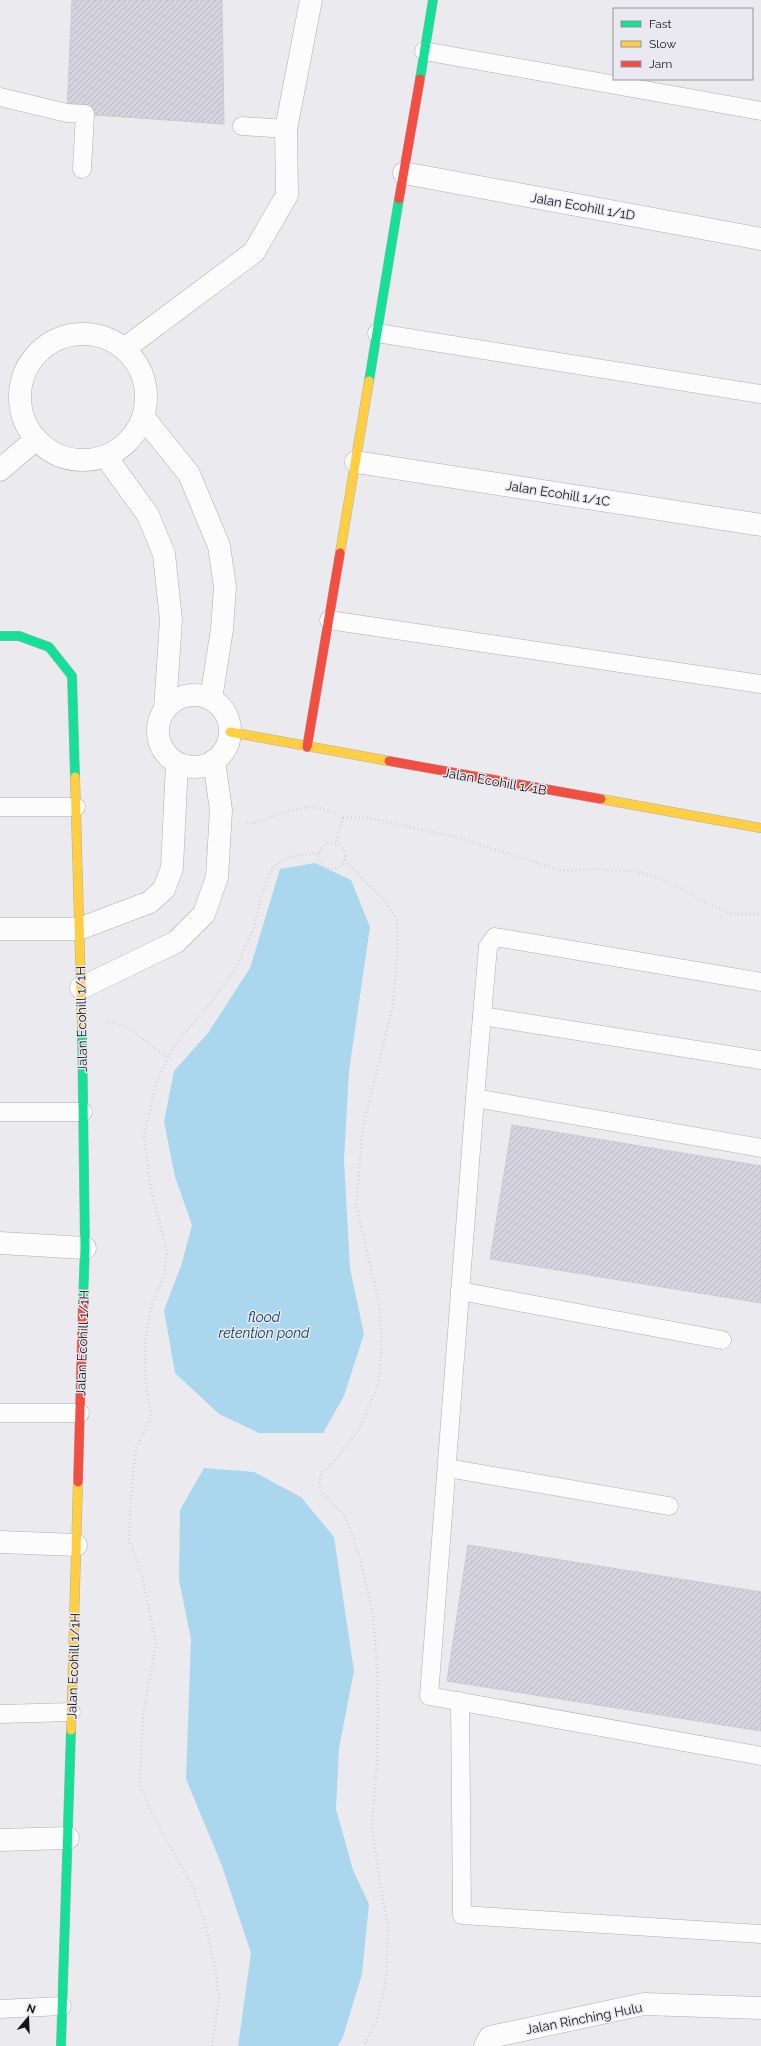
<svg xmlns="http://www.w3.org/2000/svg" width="761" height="2046" font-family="Raleway,sans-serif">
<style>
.water{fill:#abd7ee}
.building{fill:url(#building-hatch);stroke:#cbcbcd}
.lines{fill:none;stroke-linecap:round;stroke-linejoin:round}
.lane-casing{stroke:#aeadb1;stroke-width:19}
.street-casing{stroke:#aeadb1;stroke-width:23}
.fast-casing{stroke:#aeadb1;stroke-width:10}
.slow-casing{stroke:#aeadb1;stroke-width:10}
.jam-casing{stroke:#aeadb1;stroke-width:10}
.path{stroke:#d4d4d5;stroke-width:2.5;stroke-dasharray:1 3;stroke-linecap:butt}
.lane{stroke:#fcfcfd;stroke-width:18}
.street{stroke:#fcfcfd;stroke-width:22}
.fast{stroke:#16e098;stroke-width:9}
.slow{stroke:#ffcf43;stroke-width:9}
.jam{stroke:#f24e42;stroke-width:9}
.labels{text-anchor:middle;stroke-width:3;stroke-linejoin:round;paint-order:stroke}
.street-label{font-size:13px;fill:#151518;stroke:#eae9f1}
.water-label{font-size:14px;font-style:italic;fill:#043c51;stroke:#eae9f1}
</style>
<defs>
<pattern id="building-hatch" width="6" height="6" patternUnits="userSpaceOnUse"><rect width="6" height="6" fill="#d5d4e0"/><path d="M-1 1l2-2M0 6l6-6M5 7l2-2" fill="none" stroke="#b6b5bf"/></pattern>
</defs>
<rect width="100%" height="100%" fill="#ebebef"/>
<g class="water">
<polygon points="315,863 351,880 370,927 349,1071 344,1160 350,1268 364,1334 344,1396 323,1433 259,1433 219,1414 175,1373 164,1310 181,1266 192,1225 175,1177 164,1122 174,1071 208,1033 250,968 280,869"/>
<polygon points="204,1468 254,1472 301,1497 334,1537 354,1671 339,1748 336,1809 353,1870 369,1904 362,1974 343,2037 338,2046 238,2046 251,1953 222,1866 186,1779 191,1639 179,1580 180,1510"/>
</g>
<g class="building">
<polygon points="72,0 222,0 224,124 67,113"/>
<polygon points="512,1125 761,1166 761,1303 490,1259"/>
<polygon points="468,1545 761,1592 761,1731 447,1681"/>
</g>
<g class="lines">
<defs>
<g id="lane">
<polyline points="424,51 761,111"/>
<polyline points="0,97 67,113 85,114 82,169"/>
<polyline points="242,126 286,129"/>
<polyline points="377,333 761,394"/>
<polyline points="329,620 761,684"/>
<polyline points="0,807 76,807"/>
<polyline points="761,982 495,937 488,947 482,1016 761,1060"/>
<polyline points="475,1098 482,1016"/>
<polyline points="0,1112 83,1112"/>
<polyline points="761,1148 475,1098 429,1696 761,1756"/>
<polyline points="460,1291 722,1340"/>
<polyline points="0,1413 80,1413"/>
<polyline points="447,1468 669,1506"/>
<polyline points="460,1701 462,1915 761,1934"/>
<polyline points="0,1714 71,1712"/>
<polyline points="0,2009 62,2006"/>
</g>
<g id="street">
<polyline points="404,173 761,239"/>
<circle cx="83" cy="397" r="63"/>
<polyline points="124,349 254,252 287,195 286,129 311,0"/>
<polyline points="144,418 189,474 219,546 225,587 222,629 211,699"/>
<polyline points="106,457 148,515 164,554 171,620 165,709"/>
<polyline points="356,462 761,525"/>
<polyline points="0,470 36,439"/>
<circle cx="194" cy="731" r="36"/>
<polyline points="0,929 79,929 150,902 164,889 172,868 177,763"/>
<polyline points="81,988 176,942 204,914 217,877 221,810 214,761"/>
<polyline points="0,1243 85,1248"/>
<polyline points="0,1542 76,1545"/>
<polyline points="0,1840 68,1838"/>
<polyline points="485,2046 490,2037 644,2004 761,2008"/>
</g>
<g id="fast">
<polyline points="420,79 433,0"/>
<polyline points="369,381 399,199"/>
<polyline points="0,636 19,636 49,647 72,676 75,777"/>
<polyline points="82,1026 85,1248 83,1301"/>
<polyline points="61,2046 71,1730"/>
</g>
<g id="slow">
<polyline points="340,553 369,381"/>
<polyline points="230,732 389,761"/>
<polyline points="75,777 82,1026"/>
<polyline points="601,799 761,828"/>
<polyline points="71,1730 78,1482"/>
</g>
<g id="jam">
<polyline points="399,199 420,79"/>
<polyline points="307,747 340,553"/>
<polyline points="389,761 601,799"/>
<polyline points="78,1482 83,1301"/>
</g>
</defs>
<use href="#lane" class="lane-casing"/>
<use href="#street" class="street-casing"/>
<use href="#fast" class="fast-casing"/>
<use href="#slow" class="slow-casing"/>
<use href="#jam" class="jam-casing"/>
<g class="path">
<polyline points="343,818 365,817 463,839 563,871 595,869 639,872 676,885 704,902 731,914 761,914"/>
<path d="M247,822L252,824C287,812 307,797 343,818L335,844"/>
<circle cx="332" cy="856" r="13"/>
<polyline points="344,860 386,902 397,920 398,944 393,1006 363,1126 356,1205 379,1303 382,1345 378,1385 359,1429 334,1462 323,1472 319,1481 321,1492 345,1516 360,1558 373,1614 378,1681 377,1760 372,1825 378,1871 388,1928 386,1981 376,2022 364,2046"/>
<polyline points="108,1021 129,1028 168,1058"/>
<polyline points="212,2046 219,1998 215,1967 206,1927 194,1889 150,1810 140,1783 143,1715 156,1645 142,1575 129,1539 131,1497 136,1449 151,1417 146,1385 145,1342 152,1305 164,1275 167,1252 151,1189 144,1136 156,1083 173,1047 208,1006 237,966 253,930 262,893 273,867 289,857 319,853"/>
</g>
<use href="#lane" class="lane"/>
<use href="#street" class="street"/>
<use href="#fast" class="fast"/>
<use href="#slow" class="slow"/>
<use href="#jam" class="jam"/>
</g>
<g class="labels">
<g class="street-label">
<text transform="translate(583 206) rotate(10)" y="5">Jalan Ecohill 1/1D</text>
<text transform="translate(558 493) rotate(9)" y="5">Jalan Ecohill 1/1C</text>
<text transform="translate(495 781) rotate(10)" y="5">Jalan Ecohill 1/1B</text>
<text transform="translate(81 1019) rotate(-91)" y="5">Jalan Ecohill 1/1H</text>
<text transform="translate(82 1343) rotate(-88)" y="5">Jalan Ecohill 1/1H</text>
<text transform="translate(73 1666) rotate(-88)" y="5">Jalan Ecohill 1/1H</text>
<text transform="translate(584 2018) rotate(-11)" y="5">Jalan Rinching Hulu</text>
</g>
<g class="water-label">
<text x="264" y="1322">flood<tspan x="264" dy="16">retention pond</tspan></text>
</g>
</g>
<rect x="613" y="8" width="140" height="72" fill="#eae9f1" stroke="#95949a"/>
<rect x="621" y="21" width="20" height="6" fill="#16e098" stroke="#95949a"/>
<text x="649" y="28" font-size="12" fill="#151518">Fast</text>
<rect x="621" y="41" width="20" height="6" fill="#ffcf43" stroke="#95949a"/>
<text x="649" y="48" font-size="12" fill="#151518">Slow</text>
<rect x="621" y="61" width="20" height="6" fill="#f24e42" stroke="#95949a"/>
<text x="649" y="68" font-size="12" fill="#151518">Jam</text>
<g transform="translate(28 2018) rotate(19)" stroke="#eae9f1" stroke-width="3" paint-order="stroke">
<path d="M0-3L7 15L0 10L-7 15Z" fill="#151518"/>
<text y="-6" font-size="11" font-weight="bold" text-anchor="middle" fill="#151518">N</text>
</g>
</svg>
